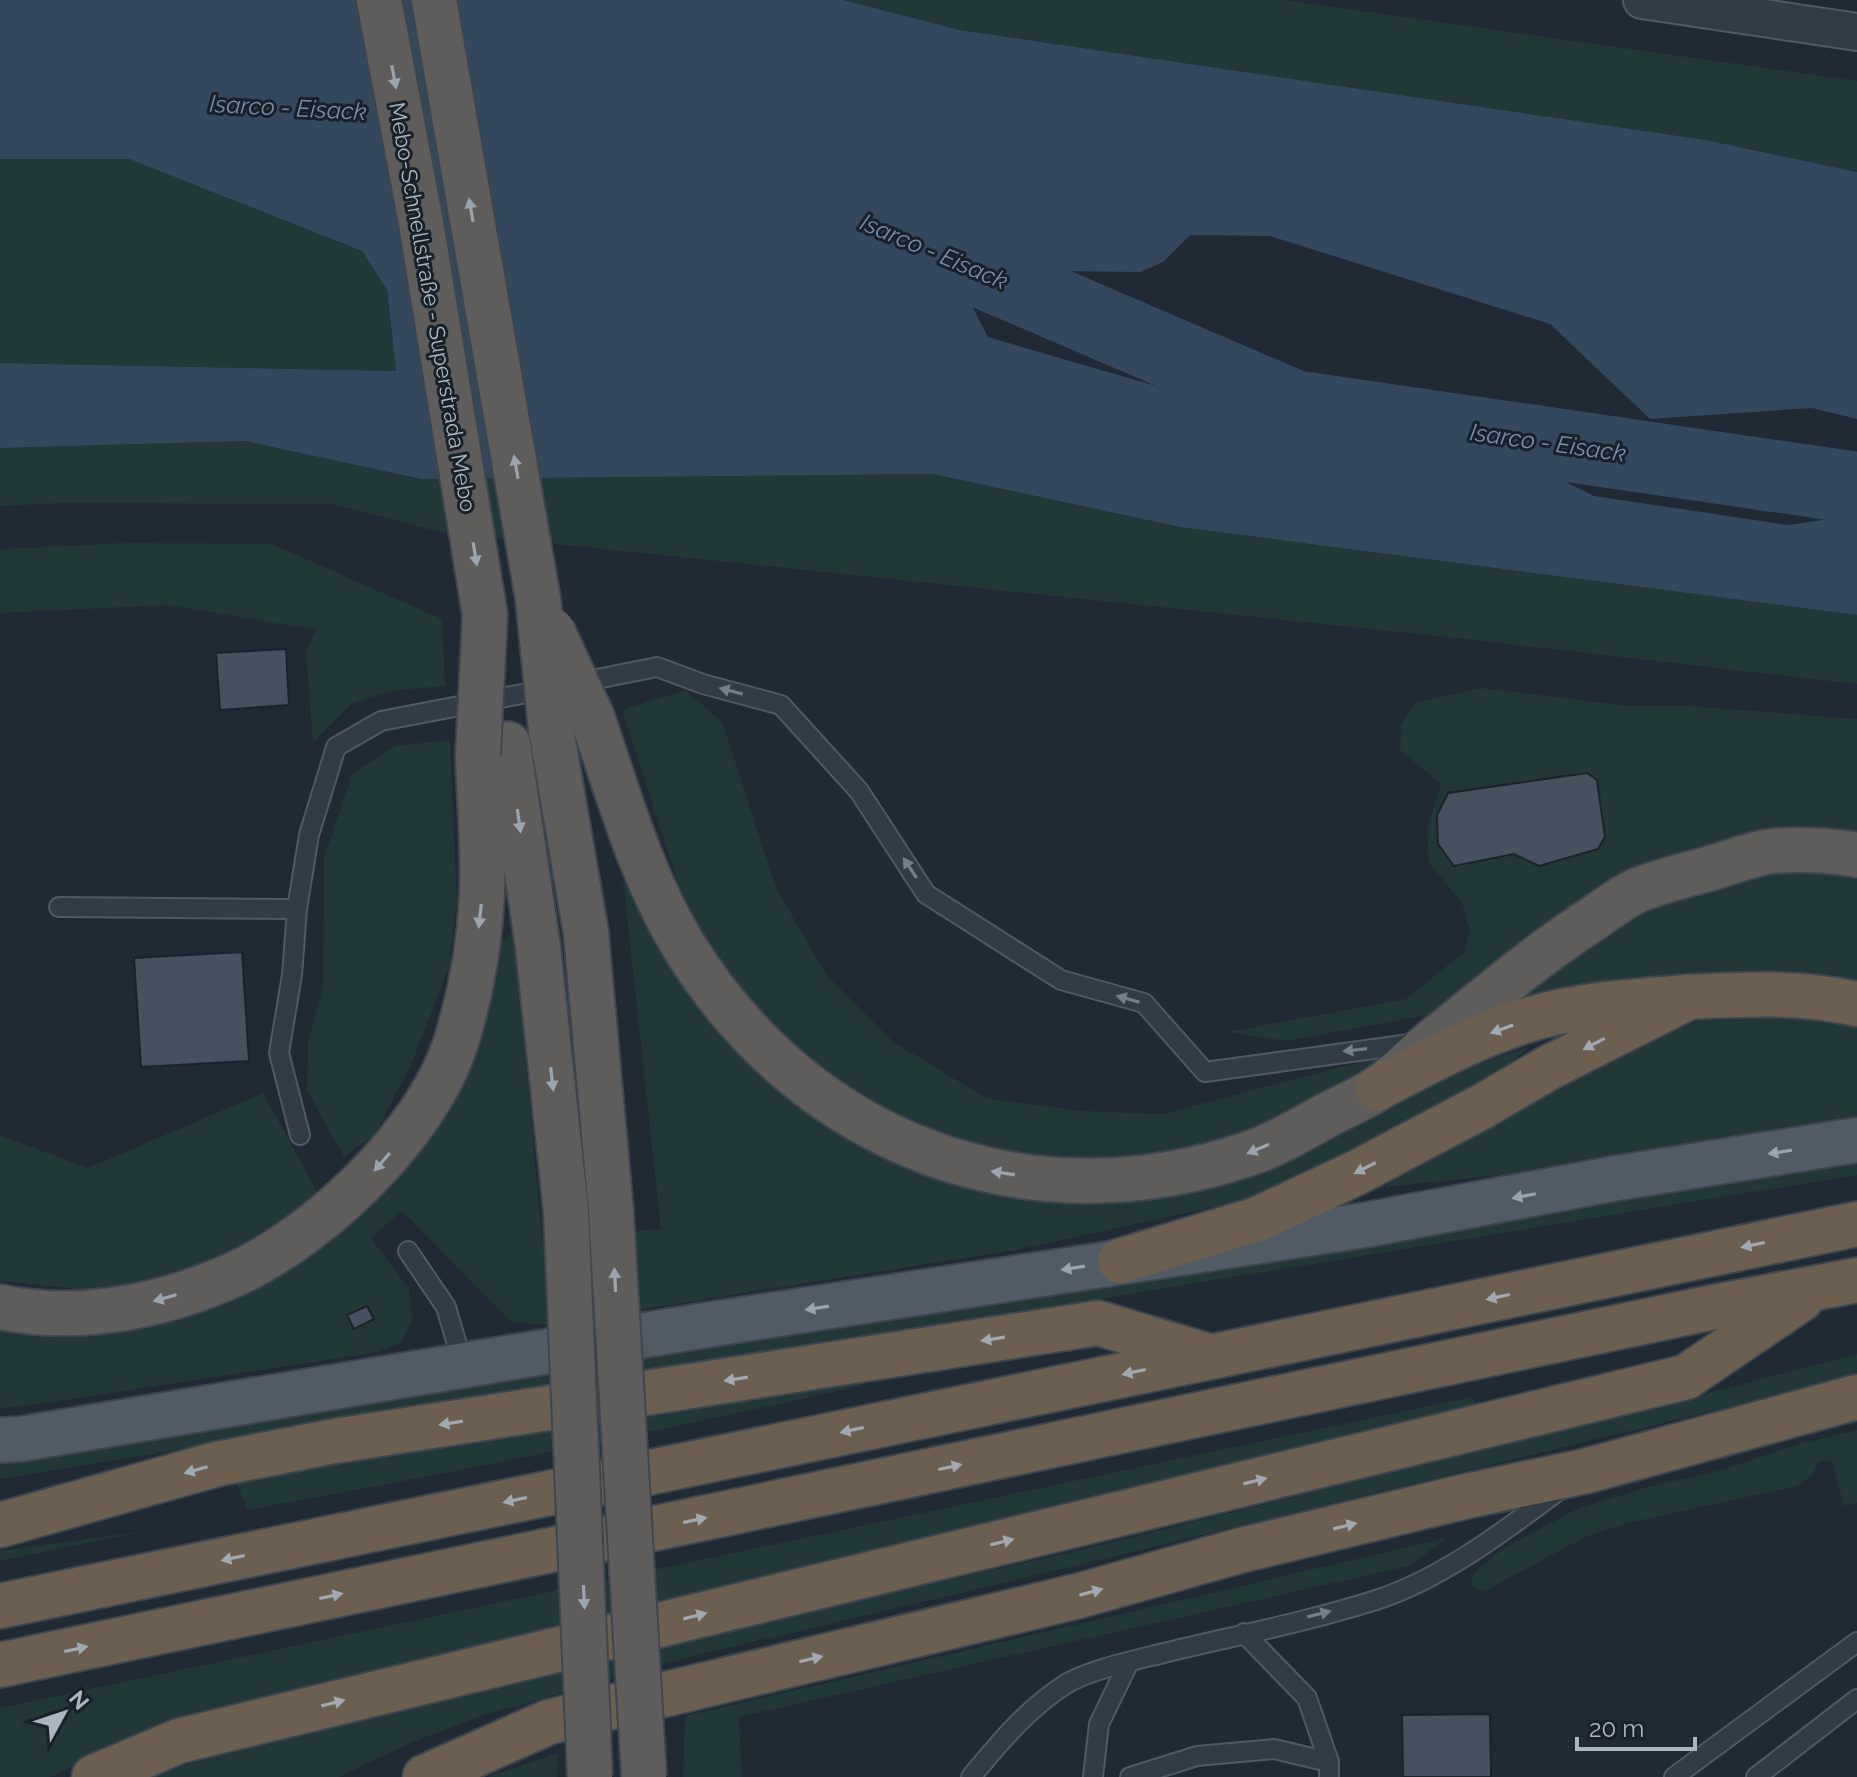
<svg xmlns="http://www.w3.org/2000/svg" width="1857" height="1777" font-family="Raleway,sans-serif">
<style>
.green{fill:#223737}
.water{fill:#33475d}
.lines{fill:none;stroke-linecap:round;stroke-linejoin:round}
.river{stroke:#33475d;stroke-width:72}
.building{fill:#45515f;stroke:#1a232c;stroke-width:2}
.service-casing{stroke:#505964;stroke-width:22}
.minor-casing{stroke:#505964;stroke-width:40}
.primary-casing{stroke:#3c454f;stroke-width:48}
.trunk-casing{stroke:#3d4650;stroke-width:48}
.motorway-casing{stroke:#3d4650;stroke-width:48}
.service{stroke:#323c46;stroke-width:18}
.minor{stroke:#323c46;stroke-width:36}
.primary{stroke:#505b66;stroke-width:44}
.trunk{stroke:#5e5d5b;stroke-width:44}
.motorway{stroke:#6c5f50;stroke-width:44}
.trunk-bridge-casing{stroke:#3d4650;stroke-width:48;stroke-linecap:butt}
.trunk-bridge{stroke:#5e5d5b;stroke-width:44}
.oneway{fill:#9ca4ae}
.oneway2{fill:#757f8b}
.oneway3{fill:#a2a9b2}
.oneway4{fill:#9aa4b0}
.labels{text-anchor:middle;stroke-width:6;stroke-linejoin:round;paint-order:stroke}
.street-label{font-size:22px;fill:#acb6c3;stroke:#18212a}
.water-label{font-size:24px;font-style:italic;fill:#748fab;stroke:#18212a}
</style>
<rect width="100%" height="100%" fill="#1f2a35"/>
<g class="green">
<polygon points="843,0 1284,0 1857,81 1857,172 1706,140 960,30"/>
<polygon points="0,159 129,159 362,251 387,290 396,371 0,363"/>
<polygon points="245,441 421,479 933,474 1180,527 1857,615 1857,684 1447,637 440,532 333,504 62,503 0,506 0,448"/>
<polygon points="129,543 272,544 442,619 445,686 397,690 352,703 313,742 306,652 316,630 166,605 0,613 0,549"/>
<polygon points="1480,688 1629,706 1689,706 1857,719 1857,832 1822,830 1750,837 1444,1012 1286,1041 1227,1032 1406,999 1464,952 1470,930 1462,903 1429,863 1427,829 1441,784 1400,750 1401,725 1415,703"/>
<polygon points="685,690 722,722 776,888 827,976 892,1041 986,1098 1080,1111 1162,1114 1384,1056 1387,1060 1257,1134 1185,1156 1097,1164 1019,1157 929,1135 840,1088 775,1034 716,961 679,886 622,710"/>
<polygon points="450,740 457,902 449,967 411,1065 375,1134 344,1157 307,1090 308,1044 323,987 324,858 352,774 395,746"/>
<polygon points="1771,867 1857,869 1857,988 1524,998 1522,990 1644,909"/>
<polygon points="634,877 716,1017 1032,1197 1128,1200 1221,1185 1300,1156 1386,1106 1457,1072 1529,1047 1496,1074 1390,1129 1344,1159 1269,1195 1016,1250 543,1325 511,1322 402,1211 371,1238 409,1289 412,1319 402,1342 379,1352 39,1404 0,1408 0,1320 103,1324 371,1196 500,942 514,932 542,1238 661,1229 623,880"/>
<polygon points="1799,1015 1857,1028 1857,1117 1577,1167 1385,1187 1444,1145 1657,1033 1707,1020"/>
<polygon points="263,1093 318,1194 280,1226 221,1259 157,1280 89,1290 0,1281 0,1135 88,1168"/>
<polygon points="1857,1152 1857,1175 0,1479 0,1452"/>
<polygon points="1857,1354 1857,1376 1033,1576 701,1654 481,1716 408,1744 339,1777 139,1777 376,1714 556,1673 687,1639 1080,1550 1637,1412"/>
<path d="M862,1375L860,1386C656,1432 452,1473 247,1510L237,1483L542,1426Z"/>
<polygon points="1471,1397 1479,1408 131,1738 50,1777 0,1777 0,1708"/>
<polygon points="1857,1430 1857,1503 1844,1506 1832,1461 1819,1462 1812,1475 1797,1486 1628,1523 1587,1536 1483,1592 1470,1585 1474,1573 1504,1548 1579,1508 1645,1488 1724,1469 1802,1443"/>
<polygon points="146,1531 0,1561 0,1551"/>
<polygon points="1447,1538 1409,1566 739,1717 742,1777 683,1777 685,1716"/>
<polygon points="558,1753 557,1777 488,1777 490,1776"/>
</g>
<polygon class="water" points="0,0 843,0 960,30 1706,140 1857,172 1857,419 1812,408 1650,419 1550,324 1270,236 1190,235 1163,262 1141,272 1047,271 973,308 988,337 1280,422 1506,452 1594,496 1788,525 1857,515 1857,615 1180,527 933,474 421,479 245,441 0,448 0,363 396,371 387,290 362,251 129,159 0,159"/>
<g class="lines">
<polyline class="river" points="926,248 1294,406 1857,488"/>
</g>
<g class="building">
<polygon points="286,649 289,705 220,710 216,653"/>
<polygon points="1587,773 1597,780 1605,837 1598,849 1539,866 1514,854 1454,866 1438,844 1437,815 1448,793"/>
<polygon points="242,952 249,1061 141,1067 134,958"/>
<polygon points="367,1306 374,1319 354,1329 347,1315"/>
<polygon points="1490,1714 1491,1777 1403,1777 1402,1715"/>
</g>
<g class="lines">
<defs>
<g id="service">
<polyline points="577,683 657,667 703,684 781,705 859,791 926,894 1061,980 1144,1003 1205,1072 1417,1043"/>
<polyline points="59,907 297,909 292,975 279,1053 300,1135"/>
<polyline points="297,909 309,835 336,747 381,721 548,689"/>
<polyline points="408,1251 446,1307 463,1365"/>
<polyline points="1244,1633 1307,1698 1329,1762"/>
<path d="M971,1777C1000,1742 1027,1709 1066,1684C1089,1670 1136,1660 1164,1653C1234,1636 1307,1622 1376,1600C1442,1579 1507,1529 1562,1488"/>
<polyline points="1093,1777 1099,1724 1129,1662"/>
<polyline points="1130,1777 1197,1756 1274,1749 1329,1762 1329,1777"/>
<polyline points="1674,1777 1857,1642"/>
<polyline points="1756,1777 1857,1699"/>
</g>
<polyline id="minor" points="1642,0 1857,32"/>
<polyline id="primary" points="0,1440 21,1439 700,1326 1365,1225 1617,1178 1857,1140"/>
<g id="trunk">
<polyline points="379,0 421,223 485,615"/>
<polyline points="434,0 538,599"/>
<path d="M592,717C619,795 641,877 685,948C807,1145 1027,1228 1248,1154C1275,1145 1302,1129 1327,1115C1343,1107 1361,1099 1377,1089C1399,1074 1417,1053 1438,1037C1488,997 1537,955 1591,920C1606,910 1622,897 1638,890C1663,880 1690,874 1715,867C1730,862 1746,857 1761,853C1784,848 1834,850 1857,855"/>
<polyline points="551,729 586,933 611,1212"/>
<polyline points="508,744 538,947 566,1211"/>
<path d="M0,1307C73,1322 150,1309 219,1281C311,1245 426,1137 456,1042C471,994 480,943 482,893C484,847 479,800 478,754"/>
</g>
<g id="motorway">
<path d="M1378,1088C1428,1062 1479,1034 1534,1018C1584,1004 1634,1001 1686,997C1743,994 1800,991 1857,1004"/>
<polyline points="1120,1261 1258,1219 1358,1172 1483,1106 1550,1067 1689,997"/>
<polyline points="0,1525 217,1464 335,1441 1098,1323 1205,1355"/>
<polyline points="0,1606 1857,1224"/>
<polyline points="0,1665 1714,1307 1857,1280"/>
<polyline points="94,1777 179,1741 1686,1377 1801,1299"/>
<polyline points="425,1777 549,1722 1078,1596 1242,1550 1467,1496 1586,1471 1857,1397"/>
</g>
</defs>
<use href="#service" class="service-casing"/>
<use href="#minor" class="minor-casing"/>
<use href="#primary" class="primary-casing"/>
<use href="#trunk" class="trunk-casing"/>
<use href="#motorway" class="motorway-casing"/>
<use href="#service" class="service"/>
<use href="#minor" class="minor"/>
<use href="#primary" class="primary"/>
<use href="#trunk" class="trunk"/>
<use href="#motorway" class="motorway"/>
<defs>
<g id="trunk-bridge">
<polyline points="538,599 551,729"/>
<polyline points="552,630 592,717"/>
<polyline points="478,754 485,615"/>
<polyline points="566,1211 590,1776"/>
<polyline points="611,1212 644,1777"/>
</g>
</defs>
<use href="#trunk-bridge" class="trunk-bridge-casing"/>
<use href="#trunk-bridge" class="trunk-bridge"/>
</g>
<defs><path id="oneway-solid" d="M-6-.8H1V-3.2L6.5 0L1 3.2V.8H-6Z" transform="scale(2)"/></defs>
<g class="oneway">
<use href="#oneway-solid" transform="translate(394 77) rotate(79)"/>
<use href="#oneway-solid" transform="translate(471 210) rotate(-100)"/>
<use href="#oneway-solid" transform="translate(516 467) rotate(-100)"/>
<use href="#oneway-solid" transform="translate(475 554) rotate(81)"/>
<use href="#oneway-solid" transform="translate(519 821) rotate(82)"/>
<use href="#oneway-solid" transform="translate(480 916) rotate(96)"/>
<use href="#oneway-solid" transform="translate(552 1079) rotate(84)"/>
<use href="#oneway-solid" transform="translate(1258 1149) rotate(157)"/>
<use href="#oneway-solid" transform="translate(382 1162) rotate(131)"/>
<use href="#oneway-solid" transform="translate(1003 1173) rotate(-171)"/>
<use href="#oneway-solid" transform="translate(615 1280) rotate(-93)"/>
<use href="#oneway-solid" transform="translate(165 1298) rotate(164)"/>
<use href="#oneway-solid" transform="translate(584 1597) rotate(87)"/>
</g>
<g class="oneway2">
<use href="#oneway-solid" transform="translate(731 691) rotate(-165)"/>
<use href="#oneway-solid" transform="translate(910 868) rotate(-123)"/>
<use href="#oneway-solid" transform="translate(1128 999) rotate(-164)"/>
<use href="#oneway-solid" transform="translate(1355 1050) rotate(173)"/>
<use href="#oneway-solid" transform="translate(1319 1614) rotate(-14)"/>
</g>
<g class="oneway3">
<use href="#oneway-solid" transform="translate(1502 1029) rotate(160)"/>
<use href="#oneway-solid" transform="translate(1594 1044) rotate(152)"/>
<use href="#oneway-solid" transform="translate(1365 1168) rotate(153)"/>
<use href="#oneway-solid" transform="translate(1753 1245) rotate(168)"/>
<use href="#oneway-solid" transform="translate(1498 1297) rotate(168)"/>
<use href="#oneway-solid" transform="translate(993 1339) rotate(171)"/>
<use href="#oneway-solid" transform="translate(1134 1372) rotate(168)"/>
<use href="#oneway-solid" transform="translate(736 1379) rotate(171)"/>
<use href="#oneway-solid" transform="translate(451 1423) rotate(171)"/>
<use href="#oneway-solid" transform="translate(852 1430) rotate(168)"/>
<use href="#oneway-solid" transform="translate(950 1467) rotate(-12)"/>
<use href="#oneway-solid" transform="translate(196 1470) rotate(164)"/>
<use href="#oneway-solid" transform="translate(1255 1481) rotate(-14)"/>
<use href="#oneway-solid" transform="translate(515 1500) rotate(168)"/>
<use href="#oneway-solid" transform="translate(695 1520) rotate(-12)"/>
<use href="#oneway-solid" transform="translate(1345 1526) rotate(-14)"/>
<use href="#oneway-solid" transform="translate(1002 1542) rotate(-14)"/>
<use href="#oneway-solid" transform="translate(233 1558) rotate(168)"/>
<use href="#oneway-solid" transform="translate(1091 1592) rotate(-15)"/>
<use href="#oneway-solid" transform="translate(331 1596) rotate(-12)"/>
<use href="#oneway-solid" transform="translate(695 1616) rotate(-14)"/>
<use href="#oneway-solid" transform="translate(76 1649) rotate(-12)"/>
<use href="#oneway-solid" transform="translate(811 1659) rotate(-13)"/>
<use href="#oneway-solid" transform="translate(333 1703) rotate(-14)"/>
</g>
<g class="oneway4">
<use href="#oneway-solid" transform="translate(1780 1152) rotate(171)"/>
<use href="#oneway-solid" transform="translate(1524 1196) rotate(169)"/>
<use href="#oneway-solid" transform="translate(1073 1268) rotate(171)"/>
<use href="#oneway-solid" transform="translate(817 1308) rotate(171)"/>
</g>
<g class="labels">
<g class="street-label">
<text transform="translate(433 307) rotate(80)" y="8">Mebo-Schnellstraße - Superstrada Mebo</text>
</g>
<g class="water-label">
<text transform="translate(288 108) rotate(3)" y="8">Isarco - Eisack</text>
<text transform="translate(934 252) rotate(23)" y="8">Isarco - Eisack</text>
<text transform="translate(1548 443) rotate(8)" y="8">Isarco - Eisack</text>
</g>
</g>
<g transform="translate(64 1713) rotate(50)" stroke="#18212a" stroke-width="6" paint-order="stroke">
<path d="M0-6L14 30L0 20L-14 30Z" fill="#acb6c3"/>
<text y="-12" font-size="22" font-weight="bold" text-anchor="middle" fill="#acb6c3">N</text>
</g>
<path d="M1577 1737v12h118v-12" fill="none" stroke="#acb6c3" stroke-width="4"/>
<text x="1589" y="1737" font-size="24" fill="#acb6c3" stroke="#18212a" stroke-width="6" paint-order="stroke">20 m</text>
</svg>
